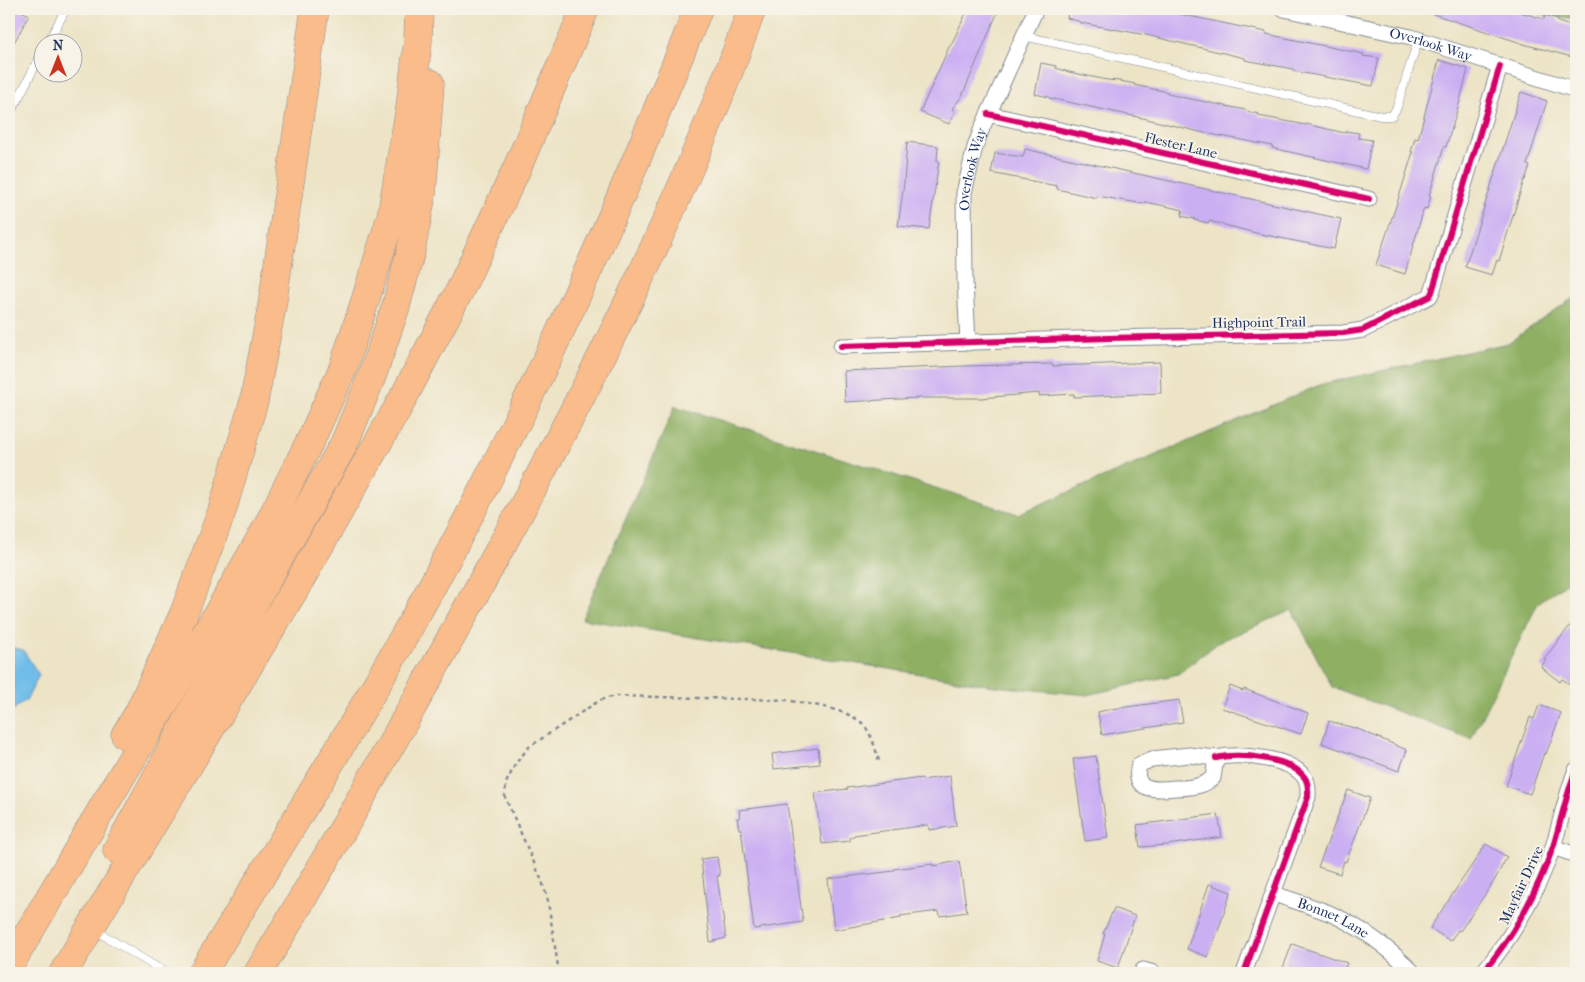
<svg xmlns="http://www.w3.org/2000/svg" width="1585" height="982" font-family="'IM FELL French Canon',serif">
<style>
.forest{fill:#8fb063;stroke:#557060}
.water{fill:#6fbde9;stroke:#4576a4}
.building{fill:#cbaff3}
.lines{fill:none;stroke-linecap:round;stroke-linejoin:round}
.lane-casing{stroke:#848a92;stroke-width:9}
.street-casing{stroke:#848a92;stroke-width:17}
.highway-casing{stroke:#848a92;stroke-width:29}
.path{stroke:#848a92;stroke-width:2.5;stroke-dasharray:4 4;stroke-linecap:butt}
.lane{stroke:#fff;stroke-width:8}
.street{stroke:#fff;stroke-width:15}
.highway{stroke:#f9bc8a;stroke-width:28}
.cycleway-casing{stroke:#f7f3e8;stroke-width:9}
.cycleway{stroke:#d6006c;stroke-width:6}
.labels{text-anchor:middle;stroke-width:4;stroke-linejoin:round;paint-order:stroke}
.street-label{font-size:14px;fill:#1b2f5e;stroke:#f7f3e8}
</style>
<rect width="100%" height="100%" fill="#f7f3e8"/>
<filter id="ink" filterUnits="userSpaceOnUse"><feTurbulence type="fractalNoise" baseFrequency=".02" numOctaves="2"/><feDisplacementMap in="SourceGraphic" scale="10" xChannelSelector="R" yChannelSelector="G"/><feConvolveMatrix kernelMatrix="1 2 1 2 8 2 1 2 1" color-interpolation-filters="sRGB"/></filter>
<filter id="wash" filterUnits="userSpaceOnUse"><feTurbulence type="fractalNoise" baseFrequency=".0096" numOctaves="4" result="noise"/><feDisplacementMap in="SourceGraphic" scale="20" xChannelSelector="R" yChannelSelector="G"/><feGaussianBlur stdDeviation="1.12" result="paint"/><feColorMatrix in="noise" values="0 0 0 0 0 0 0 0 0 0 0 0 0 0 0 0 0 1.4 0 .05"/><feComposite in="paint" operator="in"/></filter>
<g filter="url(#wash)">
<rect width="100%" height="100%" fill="#ede4c6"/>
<g class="forest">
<polygon points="1510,9 1576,9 1576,19 1518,11"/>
<polygon points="1576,296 1576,576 1538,603 1471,739 1332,687 1292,610 1219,642 1178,674 1087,695 994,686 582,619 675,406 1018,514 1322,384 1508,343"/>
</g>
<polygon class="water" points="9,647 23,650 39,675 27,699 9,713"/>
<g id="blocks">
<g class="building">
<polygon points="9,9 17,9 29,15 9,52"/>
<polygon points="968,9 999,9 962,96 952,109 955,111 949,124 920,112 950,45 951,45"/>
<polygon points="1069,9 1155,9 1266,32 1266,34 1364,54 1363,56 1379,58 1373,86 1293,71 1293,69 1245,60 1245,58 1146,35 1081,23 1081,22 1067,18"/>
<polygon points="1425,9 1509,9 1544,19 1545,15 1558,19 1558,22 1576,28 1576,58 1527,45 1424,11"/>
<polygon points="1439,60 1468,69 1458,108 1446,147 1444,147 1429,196 1431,196 1427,209 1424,208 1405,274 1376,265 1398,200 1413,152 1411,152 1415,138 1418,139"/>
<polygon points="1041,63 1056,66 1056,68 1069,72 1107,80 1120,81 1135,84 1134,85 1168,92 1168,94 1181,97 1246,110 1246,111 1259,114 1259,116 1306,125 1306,124 1345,133 1346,131 1359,133 1358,138 1372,140 1366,169 1272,148 1273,146 1200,132 1147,119 1049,98 1049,97 1035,94"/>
<polygon points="1521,92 1547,101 1527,165 1530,166 1525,180 1524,180 1499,261 1497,260 1492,275 1465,267"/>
<polygon points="907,142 938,146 937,161 939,161 929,229 898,226 904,183"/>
<polygon points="1025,149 1341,219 1334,249 1256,233 1209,221 1209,223 1194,220 1195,219 1181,216 1183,210 1170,207 1145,202 1144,204 1097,196 1097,198 1057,189 1057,186 991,173 995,153 1023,157"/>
<polygon points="1160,362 1161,393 1074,397 1074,394 1039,396 1039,393 981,398 918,398 845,402 844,371 964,366 1053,364 1053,366"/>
<polygon points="1576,618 1576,688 1562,679 1560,682 1541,667 1546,660 1544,659"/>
<polygon points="1230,686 1243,691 1244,689 1308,713 1301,734 1222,708"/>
<polygon points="1179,700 1183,722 1102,735 1098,712 1111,709"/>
<polygon points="1539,705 1561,713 1546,754 1544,753 1530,794 1506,786 1530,717 1534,719"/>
<polygon points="1329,721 1358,729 1407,750 1399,771 1322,743"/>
<polygon points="818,748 820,764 774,769 772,754"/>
<polygon points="1096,756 1108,838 1085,841 1073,759"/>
<polygon points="950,776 956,826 929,830 928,825 854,835 854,836 850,837 850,841 822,844 815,793 848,789 847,788 922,778 922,780"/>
<polygon points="1348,790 1370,798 1346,862 1344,861 1340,874 1318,867"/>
<polygon points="787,804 803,922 754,929 741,829 739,829 737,818 740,818 739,810"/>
<polygon points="1218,814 1222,837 1167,845 1140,847 1137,825"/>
<polygon points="1486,844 1507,857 1493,883 1460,931 1458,930 1450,941 1430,928"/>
<polygon points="717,857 720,876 717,876 726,938 710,942 701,859"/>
<polygon points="959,861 967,912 940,916 939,911 900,916 901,918 834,930 828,879 894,871 894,869 933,864 933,866"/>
<polygon points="1209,884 1231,892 1218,931 1208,957 1187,949"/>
<polygon points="1114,908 1135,916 1118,968 1097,961 1105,934 1103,934"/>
<polygon points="1292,944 1347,963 1343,973 1296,973 1283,968"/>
</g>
</g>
</g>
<g filter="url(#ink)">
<use href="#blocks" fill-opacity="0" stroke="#848a92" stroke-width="1"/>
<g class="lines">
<defs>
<g id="lane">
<polyline points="1024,36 1381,116 1392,116 1397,107 1418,40"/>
<polyline points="48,42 66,9"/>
<polyline points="9,116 42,53"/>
<polyline points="95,930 166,973"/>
</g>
<g id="street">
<path id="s1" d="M1284,9L1411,37L1576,90"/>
<polyline points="988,114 1369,199"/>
<path id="s2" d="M968,343L965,281L964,193L975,147L982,128L1036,9"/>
<polyline points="841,346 1108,338 1343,333 1363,330 1424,299 1430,296 1432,292 1500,66"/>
<path d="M1189,755L1216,758L1213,778C1210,780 1206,783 1203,784C1194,788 1184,788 1175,788C1157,790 1131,792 1139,765L1152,759Z"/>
<path d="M1216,758C1238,753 1291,757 1305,778C1309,784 1308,791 1308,797L1244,973"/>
<polyline points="1553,847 1576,855"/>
<path id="s3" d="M1274,894C1292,900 1311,906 1329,913C1361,927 1389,948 1414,973"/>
<polyline points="1143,970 1153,973"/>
<path d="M1482,973C1512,939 1538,890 1553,847C1561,821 1566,795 1576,770"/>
</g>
<g id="highway">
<polyline points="125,735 138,714 184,613 222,511 254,401 272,306 315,9"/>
<polyline points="117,850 191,714 344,444 372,376 396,306 411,250 422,194 430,83"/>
<polyline points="9,966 215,618 266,529 312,437 343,368 366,298 391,217 410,108 418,41 419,9"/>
<polyline points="63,973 295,589 401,402 460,290 517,168 585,9"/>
<path d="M202,973C288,832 377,691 454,545C527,407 593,265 653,120C668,83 684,46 698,9"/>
<path d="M258,973C335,846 408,716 480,585C583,399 681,210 752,9"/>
</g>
</defs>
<use href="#lane" class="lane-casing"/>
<use href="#street" class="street-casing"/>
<use href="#highway" class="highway-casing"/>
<path class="path" d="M559,973L548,901L542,881L505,797L506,783L516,763L529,747L600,700L615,696L786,700C808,704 843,708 861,722C871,731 875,748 879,761"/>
<use href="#lane" class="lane"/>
<use href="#street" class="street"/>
<use href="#highway" class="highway"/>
<defs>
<g id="cycleway">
<polyline points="988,114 1369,199"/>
<polyline points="841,346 1108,338 1343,333 1363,330 1424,299 1430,296 1432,292 1500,66"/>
<path d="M1216,758C1238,753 1291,757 1305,778C1309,784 1308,791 1308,797L1244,973"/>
<path d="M1482,973C1512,939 1538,890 1553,847C1561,821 1566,795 1576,770"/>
</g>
</defs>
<use href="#cycleway" class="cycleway-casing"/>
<use href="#cycleway" class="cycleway"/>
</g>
</g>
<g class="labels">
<g class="street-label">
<text dy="5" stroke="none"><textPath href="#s1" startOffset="151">Overlook Way</textPath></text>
<text transform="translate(1181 145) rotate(13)" y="5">Flester Lane</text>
<text dy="5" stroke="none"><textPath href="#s2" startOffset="175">Overlook Way</textPath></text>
<text transform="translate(1259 322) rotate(-1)" y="5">Highpoint Trail</text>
<text transform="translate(1521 885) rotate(-65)" y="5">Mayfair Drive</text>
<text dy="5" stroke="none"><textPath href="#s3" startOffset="64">Bonnet Lane</textPath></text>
</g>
</g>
<rect width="1585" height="982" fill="none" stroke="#f7f3e8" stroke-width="30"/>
<g transform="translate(58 58)"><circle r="24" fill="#f7f3e8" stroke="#9fa5b1"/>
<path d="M0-4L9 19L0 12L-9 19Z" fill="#c8321e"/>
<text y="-8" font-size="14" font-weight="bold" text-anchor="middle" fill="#1b2f5e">N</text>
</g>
</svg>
